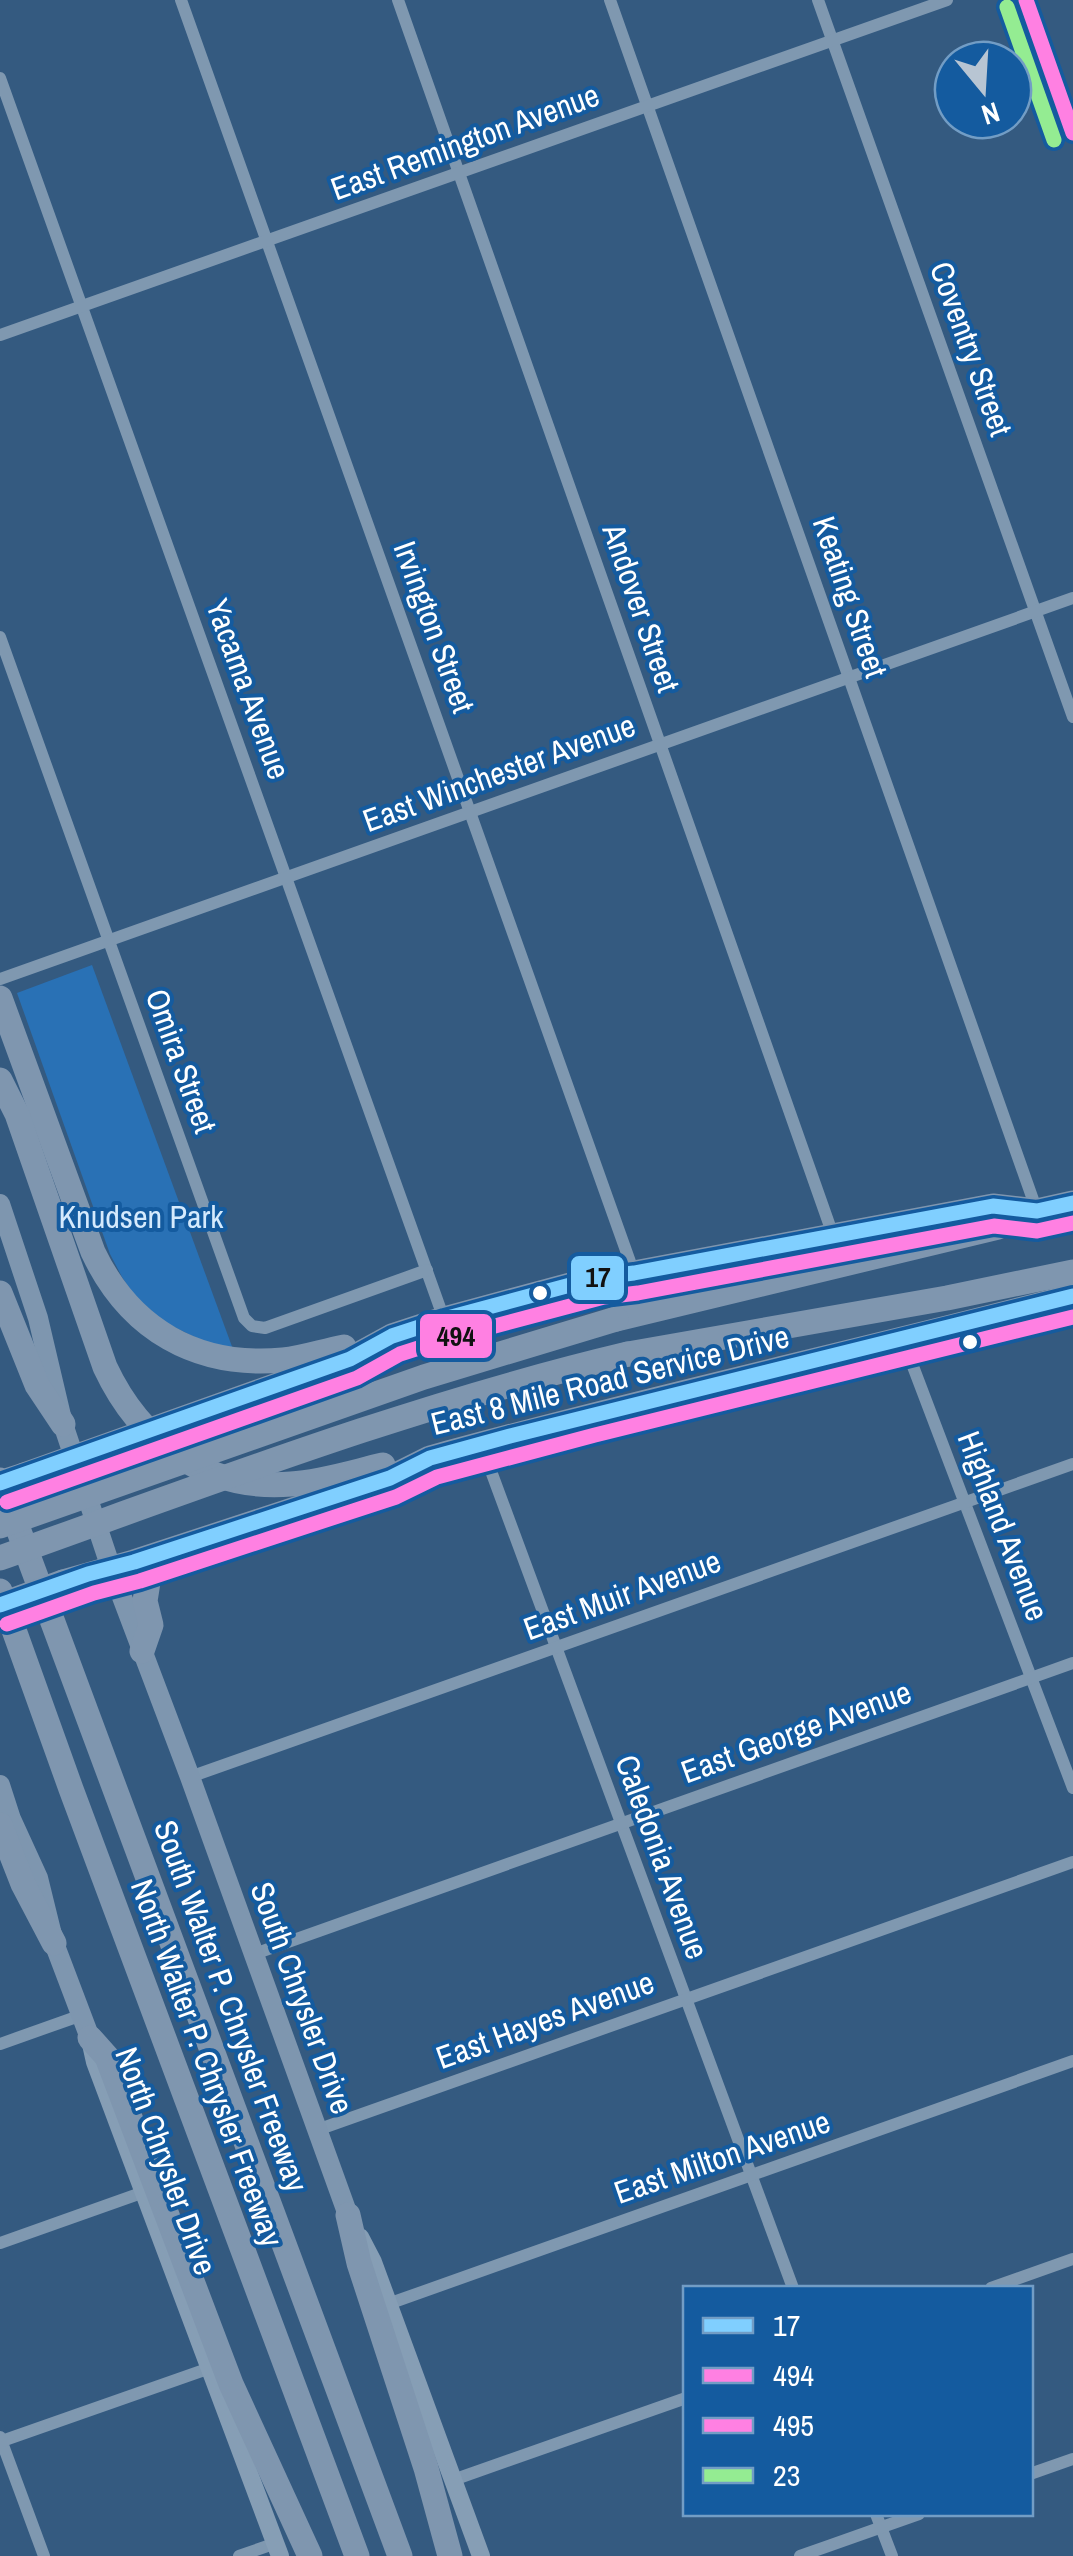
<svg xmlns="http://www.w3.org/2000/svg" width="1073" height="2556" font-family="'Archivo Narrow',sans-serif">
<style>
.green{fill:#2971b5}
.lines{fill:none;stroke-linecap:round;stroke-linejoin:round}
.street{stroke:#7f98b0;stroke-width:12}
.secondary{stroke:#869eb5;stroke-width:18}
.primary{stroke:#7e96af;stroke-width:20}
.highway{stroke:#7f96af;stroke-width:25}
.highway-bridge{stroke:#7f96af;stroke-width:25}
.bus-1-casing{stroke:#145b9f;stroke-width:22}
.bus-2-casing{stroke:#145b9f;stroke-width:22}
.bus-3-casing{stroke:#145b9f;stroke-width:22}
.bus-4-casing{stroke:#145b9f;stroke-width:22}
.bus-1{stroke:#80cfff;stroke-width:15}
.bus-2{stroke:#ff80e2;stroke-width:15}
.bus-3{stroke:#ff80e2;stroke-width:15}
.bus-4{stroke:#94ec92;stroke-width:15}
.bus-dot{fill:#fff;stroke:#145b9f;stroke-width:4}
.labels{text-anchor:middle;stroke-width:8;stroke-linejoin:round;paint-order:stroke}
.street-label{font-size:32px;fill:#fff;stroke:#145b9f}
.park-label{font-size:32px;fill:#d5eafd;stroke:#145b9f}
.line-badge{stroke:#145b9f;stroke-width:4}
.pale-badge-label{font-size:28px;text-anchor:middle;font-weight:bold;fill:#111}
</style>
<rect width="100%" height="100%" fill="#345a80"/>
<polygon class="green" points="92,965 234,1352 217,1348 164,1322 133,1294 122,1277 110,1254 17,993"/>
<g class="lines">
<g class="street">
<polyline points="181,0 634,1273"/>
<polyline points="398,0 833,1235"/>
<polyline points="610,0 1037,1211"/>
<polyline points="818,0 1073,717"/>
<polyline points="0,78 444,1319"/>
<polyline points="0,335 947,0"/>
<polyline points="0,637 244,1318 252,1326 265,1328 427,1270"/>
<polyline points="0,979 1073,598"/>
<polyline points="903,1340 1073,1788"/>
<polyline points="481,1444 793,2288"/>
<polyline points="190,1777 1073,1464"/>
<polyline points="254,1954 1073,1663"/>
<polyline points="0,2044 82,2015"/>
<polyline points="317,2130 1073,1862"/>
<polyline points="0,2243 144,2192"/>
<polyline points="991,2288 1073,2259"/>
<polyline points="388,2304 1073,2061"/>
<polyline points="0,2437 44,2556"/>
<polyline points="2,2441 210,2368"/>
<polyline points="1030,2474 1073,2459"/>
<polyline points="453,2480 686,2398"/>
<polyline points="876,2514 892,2556"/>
<polyline points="239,2556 276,2543"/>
<polyline points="800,2556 919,2514"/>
</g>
<g class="secondary">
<polyline points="1026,0 1073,133"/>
<polyline points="91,2044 95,2062 280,2556"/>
<polyline points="360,2237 373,2262 481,2556"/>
</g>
<g class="primary">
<polyline points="0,1204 38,1318 63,1424 111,1568 190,1777 348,2215"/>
<polyline points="0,1785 11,1819 38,1878 54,1943 90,2038"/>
</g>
<g class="highway">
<path d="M0,998L93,1252C130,1330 197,1368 283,1360C303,1358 323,1351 344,1347"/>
<path d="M0,1080L17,1114L105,1367C140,1442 206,1491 291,1484C322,1482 353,1472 383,1465"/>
<polyline points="0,1293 37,1385 63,1424"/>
<polyline points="616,1319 998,1227 1037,1211 1073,1203"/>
<polyline points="628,1354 947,1298 1073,1272"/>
<polyline points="24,1475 350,1359 392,1336 444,1319 600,1277 634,1273 993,1206 1037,1211"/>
<polyline points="0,1480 400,2556"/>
<path d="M63,1582L134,1562L390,1478L430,1458C643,1399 859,1352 1073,1296"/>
<polyline points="0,1591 71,1789 357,2556"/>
<polyline points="142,1651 151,1625 145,1601 148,1582 152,1573 173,1553"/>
<polyline points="0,1825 23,1884 54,1943"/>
<polyline points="90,2038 107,2057 231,2384 310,2556"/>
<polyline points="348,2215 359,2263 426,2468 450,2556"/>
</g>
<g class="highway-bridge">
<polyline points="0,1483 24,1475"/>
<polyline points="0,1526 424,1377 616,1319"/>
<path d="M0,1558C208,1484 413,1405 628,1354"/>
<polyline points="0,1605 63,1582"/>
</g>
<defs>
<g id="bus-1">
<polyline points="0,1483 350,1359 392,1336 444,1319 600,1277 634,1273 993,1206 1037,1211 1073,1203"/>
<polyline points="0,1605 88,1574 134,1562 390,1478 430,1458 510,1436 1073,1296"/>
</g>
<g id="bus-2">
<polyline points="7,1502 357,1378 400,1354 450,1338 604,1297 638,1293 994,1226 1037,1231 1073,1223"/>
<polyline points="7,1624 94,1593 140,1581 396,1497 437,1477 595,1435 1073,1317"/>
</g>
<polyline id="bus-3" points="1026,0 1073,133"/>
<polyline id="bus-4" points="1007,7 1054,140"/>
</defs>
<use href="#bus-1" class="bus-1-casing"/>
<use href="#bus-2" class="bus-2-casing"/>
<use href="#bus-3" class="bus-3-casing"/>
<use href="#bus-4" class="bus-4-casing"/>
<use href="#bus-1" class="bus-1"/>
<use href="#bus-2" class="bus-2"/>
<use href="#bus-3" class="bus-3"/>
<use href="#bus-4" class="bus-4"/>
</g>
<g class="bus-dot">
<circle cx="540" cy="1293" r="9"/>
<circle cx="970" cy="1342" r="9"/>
</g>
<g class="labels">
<g class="street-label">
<text transform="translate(465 142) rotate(-20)" y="11">East Remington Avenue</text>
<text transform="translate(971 349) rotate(70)" y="11">Coventry Street</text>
<text transform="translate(850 597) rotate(71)" y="11">Keating Street</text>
<text transform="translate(641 608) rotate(71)" y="11">Andover Street</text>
<text transform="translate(434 627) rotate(70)" y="11">Irvington Street</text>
<text transform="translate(248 689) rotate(70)" y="11">Yacama Avenue</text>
<text transform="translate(499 773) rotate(-20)" y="11">East Winchester Avenue</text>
<text transform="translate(181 1061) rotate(70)" y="11">Omira Street</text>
<text transform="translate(610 1380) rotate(-14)" y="11">East 8 Mile Road Service Drive</text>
<text transform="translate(1003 1526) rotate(69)" y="11">Highland Avenue</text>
<text transform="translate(622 1595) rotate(-20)" y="11">East Muir Avenue</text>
<text transform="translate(796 1732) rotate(-20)" y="11">East George Avenue</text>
<text transform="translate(662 1857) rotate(70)" y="11">Caledonia Avenue</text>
<text transform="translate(302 1998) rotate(70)" y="11">South Chrysler Drive</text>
<text transform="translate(231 2006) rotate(70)" y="11">South Walter P. Chrysler Freeway</text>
<text transform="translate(545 2020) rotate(-20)" y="11">East Hayes Avenue</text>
<text transform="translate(207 2063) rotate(70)" y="11">North Walter P. Chrysler Freeway</text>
<text transform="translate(722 2157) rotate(-19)" y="11">East Milton Avenue</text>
<text transform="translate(166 2161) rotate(70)" y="11">North Chrysler Drive</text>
</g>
<g class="park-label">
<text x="141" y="1228">Knudsen Park</text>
</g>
</g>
<g class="line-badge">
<rect x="569" y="1254" width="57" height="48" rx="10" fill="#80cfff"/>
<rect x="418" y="1312" width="76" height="48" rx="10" fill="#ff80e2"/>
</g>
<g class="pale-badge-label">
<text x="598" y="1287">17</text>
<text x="456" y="1346">494</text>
</g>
<rect x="683" y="2286" width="350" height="230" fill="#145b9f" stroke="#729dc5" stroke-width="2.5"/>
<rect x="703" y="2318" width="50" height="15" fill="#80cfff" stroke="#729dc5" stroke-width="2.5"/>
<text x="773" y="2336" font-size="30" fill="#ffffff">17</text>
<rect x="703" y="2368" width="50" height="15" fill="#ff80e2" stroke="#729dc5" stroke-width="2.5"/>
<text x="773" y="2386" font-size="30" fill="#ffffff">494</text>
<rect x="703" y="2418" width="50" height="15" fill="#ff80e2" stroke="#729dc5" stroke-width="2.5"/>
<text x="773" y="2436" font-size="30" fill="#ffffff">495</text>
<rect x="703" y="2468" width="50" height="15" fill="#94ec92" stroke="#729dc5" stroke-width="2.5"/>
<text x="773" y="2486" font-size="30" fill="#ffffff">23</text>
<g transform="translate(983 90) rotate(162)"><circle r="48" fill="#145b9f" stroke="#729dc5" stroke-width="2.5"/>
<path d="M0-8L18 38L0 25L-18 38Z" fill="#b8c5d3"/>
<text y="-15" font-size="28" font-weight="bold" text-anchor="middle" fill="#ffffff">N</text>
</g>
</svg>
